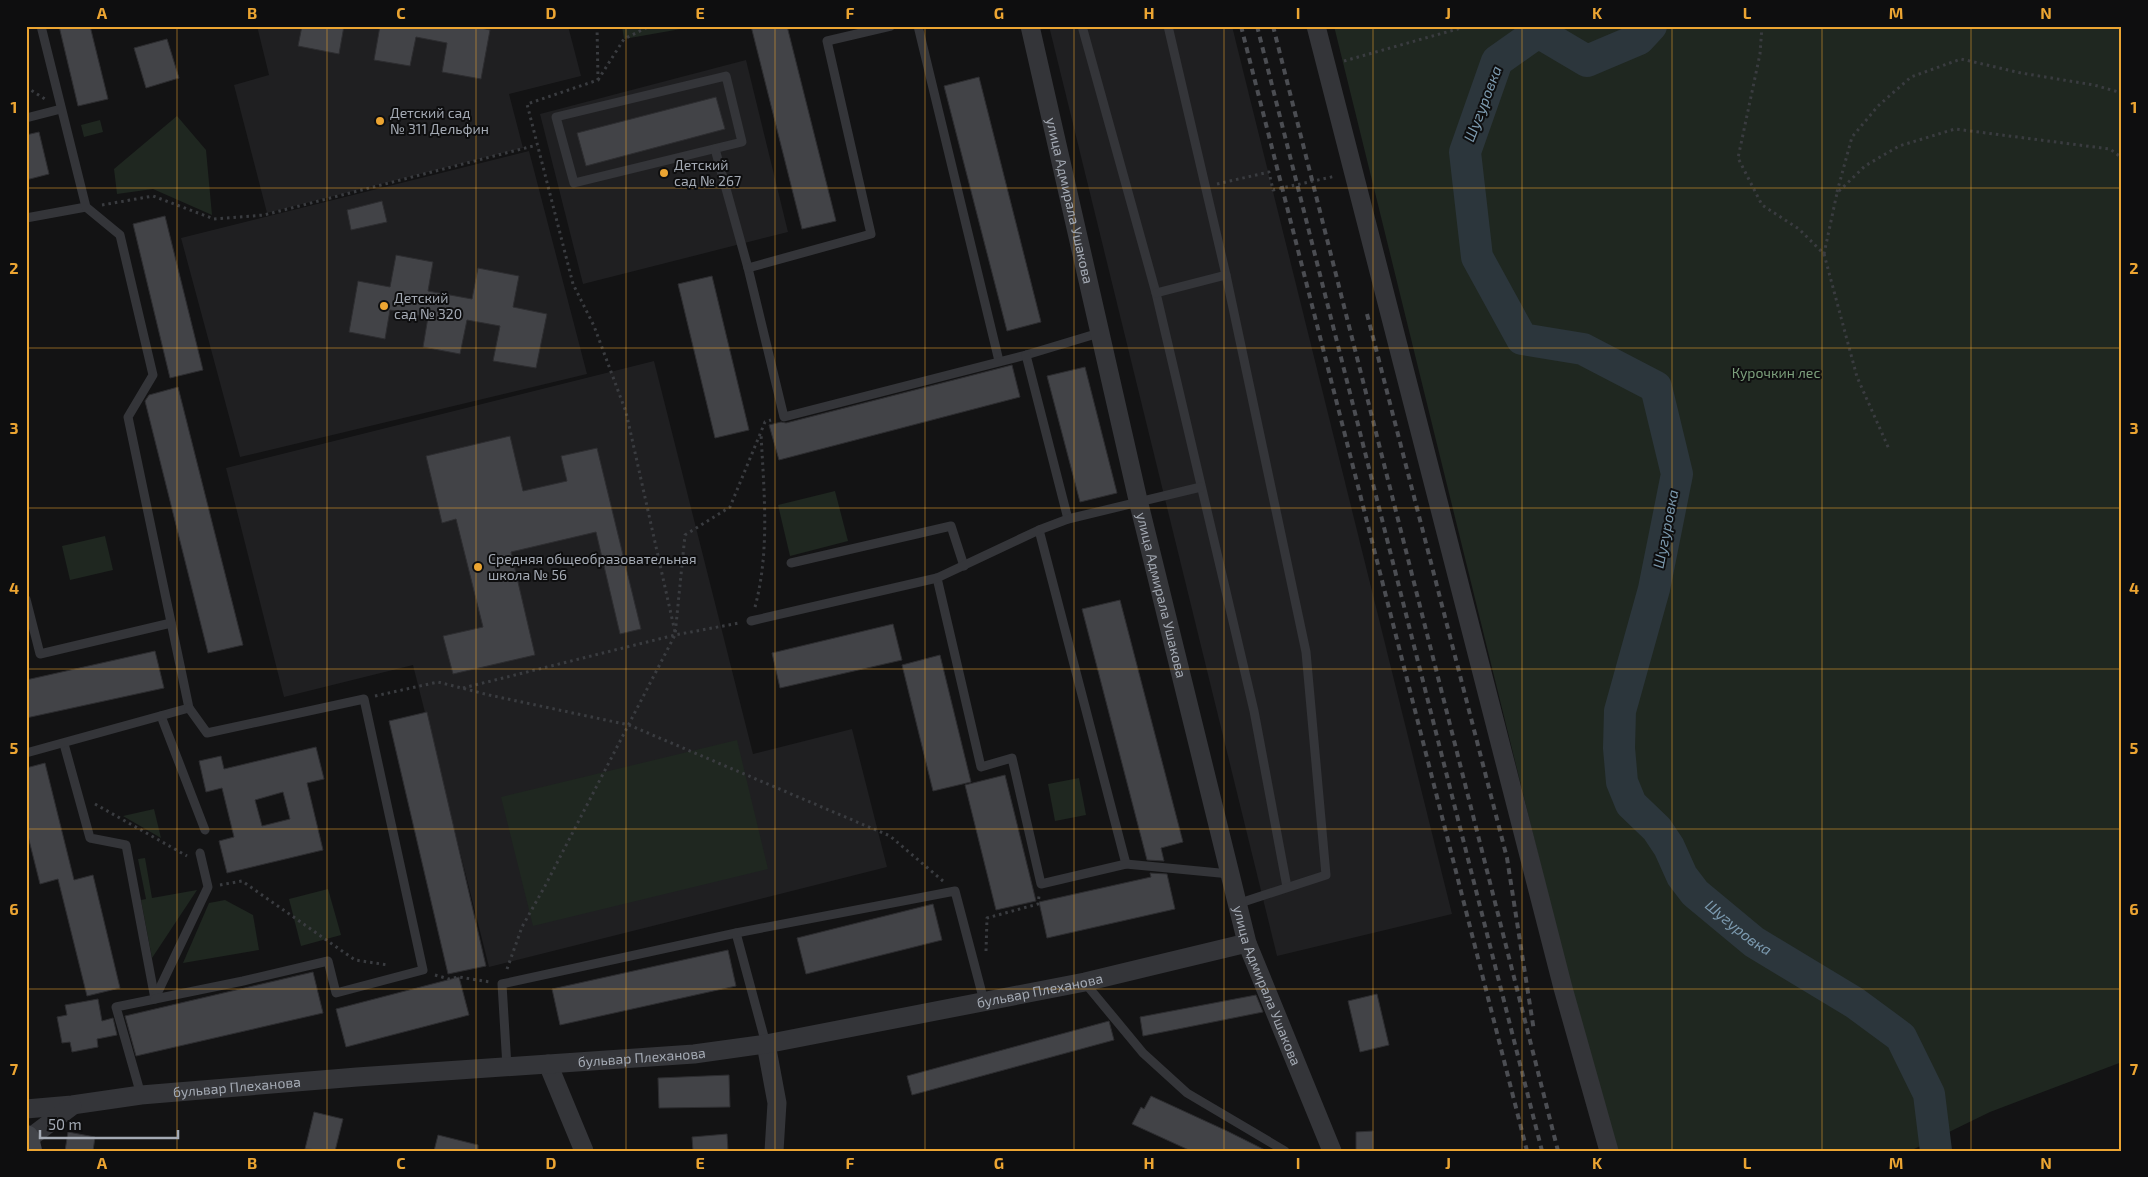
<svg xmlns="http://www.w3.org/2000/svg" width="2148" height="1177" font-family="'Exo 2',sans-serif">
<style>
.built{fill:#1f1f21}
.green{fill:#1f2720}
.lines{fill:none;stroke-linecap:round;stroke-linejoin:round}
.river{stroke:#2c363c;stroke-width:32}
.building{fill:#424347;stroke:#2d2d30;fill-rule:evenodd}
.path{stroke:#3a3c40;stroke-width:3;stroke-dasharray:2.5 4;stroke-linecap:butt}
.service{stroke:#343539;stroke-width:9}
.minor{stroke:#343539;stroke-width:19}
.secondary{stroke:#424449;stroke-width:26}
.rail{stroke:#4b4d52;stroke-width:4;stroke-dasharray:6 5;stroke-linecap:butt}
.grid{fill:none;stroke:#eca532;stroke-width:1;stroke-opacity:0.55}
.poi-dot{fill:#eca532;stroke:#0e0e0f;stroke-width:2}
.labels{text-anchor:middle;stroke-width:4;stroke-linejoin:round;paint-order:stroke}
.poi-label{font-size:14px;fill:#a4aab4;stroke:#0e0e0f;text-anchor:start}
.street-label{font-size:14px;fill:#a4aab4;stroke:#0e0e0f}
.park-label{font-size:14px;fill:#7c9f7c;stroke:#0e0e0f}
.water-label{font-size:15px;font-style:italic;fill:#7c9aaf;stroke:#0e0e0f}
.neatline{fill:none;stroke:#eca532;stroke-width:2}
.grid-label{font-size:16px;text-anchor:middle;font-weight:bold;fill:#eca532}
</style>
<rect width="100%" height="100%" fill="#131314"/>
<g class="built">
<polygon points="257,26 568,26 581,76 509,94 523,148 267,213 234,85 269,75"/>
<polygon points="1049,26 1232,26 1452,914 1277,956"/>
<polygon points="746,60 788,232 583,284 540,114"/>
<polygon points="529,151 587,374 240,457 181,238"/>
<polygon points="654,361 753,754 852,729 887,867 489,967 413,665 284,697 226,468"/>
</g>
<g class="green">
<polygon points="622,26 698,26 624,39"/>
<polygon points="1334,26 2122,26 2122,1062 1990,1112 1910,1151 1611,1151"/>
<polygon points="177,116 206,150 212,215 153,189 117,194 114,169"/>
<polygon points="100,120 103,132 84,137 81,125"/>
<polygon points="835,491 848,541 790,556 778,505"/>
<polygon points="105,536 113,570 70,580 62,546"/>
<polygon points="737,740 768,869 533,926 501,797"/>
<polygon points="1079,778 1086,815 1055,821 1048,784"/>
<polygon points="154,809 161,838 123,816"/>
<polygon points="145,858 152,898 197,890 152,958 141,900 146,899 138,859"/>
<polygon points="328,889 341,935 301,946 289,899"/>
<polygon points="225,900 253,915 259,950 183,963 209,903"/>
</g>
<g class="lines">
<path class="river" id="s1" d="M1651,26L1639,39L1587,61L1538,32L1497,61L1465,152L1477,257L1522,339L1583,349L1656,387L1677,474L1654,589L1620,711L1619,748L1622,782L1631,804L1657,829L1669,847L1682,876L1695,893L1754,942L1855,1003L1901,1037L1929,1094L1936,1151"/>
</g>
<g class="building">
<polygon points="59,26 90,26 108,99 78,106"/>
<polygon points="302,26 344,26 339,54 298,46"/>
<polygon points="380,26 472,26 490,30 481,79 442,72 447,43 416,37 410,66 374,60"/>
<polygon points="751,26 787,26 836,221 802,229"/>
<polygon points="167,39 179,78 146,88 134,48"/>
<polygon points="979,77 1041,322 1007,331 944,86"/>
<polygon points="716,97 725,129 586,166 577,133"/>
<polygon points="39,132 49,174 26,180 26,135"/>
<polygon points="382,201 387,222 351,230 347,210"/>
<polygon points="165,216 203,370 170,378 133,224"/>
<polygon points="396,255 433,262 428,291 472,299 478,268 519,276 513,307 547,314 536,368 493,361 500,326 467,320 460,354 423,347 428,317 390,310 385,339 349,332 358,281 390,287"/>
<polygon points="712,276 749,430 715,438 678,284"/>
<polygon points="1012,365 1020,397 779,460 769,425 781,422 786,423"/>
<polygon points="1085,367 1117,493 1080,502 1047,376"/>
<polygon points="178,387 243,645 208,653 145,401 149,395"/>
<polygon points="510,436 523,491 567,481 561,456 597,448 641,629 620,634 596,532 511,552 535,655 453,674 443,636 483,627 456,519 442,523 426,456"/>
<polygon points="1120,600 1183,842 1161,848 1164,861 1147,860 1082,609"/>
<polygon points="893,624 902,660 780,688 772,653"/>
<polygon points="155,651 164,688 26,718 26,680"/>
<polygon points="940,655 971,782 933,791 902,665"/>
<polygon points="427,712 486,966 448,974 389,721"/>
<path d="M316,747L324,779L307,783L323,850L227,873L219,841L234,837L222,788L206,792L199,761L221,756L224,769ZM283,792L290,819L262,826L255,800Z"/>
<polygon points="45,763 74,880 93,875 120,988 87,996 58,879 40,884 26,828 26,768"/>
<polygon points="1005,775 1036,901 996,910 965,785"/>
<polygon points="1150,873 1167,874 1175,909 1047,938 1039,902 1151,877"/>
<polygon points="933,904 942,940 806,974 797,938"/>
<polygon points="728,950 736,986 560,1025 552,989"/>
<polygon points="313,972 323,1013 136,1056 125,1016"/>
<polygon points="459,977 469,1015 346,1047 336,1009"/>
<polygon points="1377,994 1389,1045 1360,1052 1348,1001"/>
<polygon points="1256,995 1263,1012 1143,1036 1140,1017"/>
<polygon points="98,999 102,1021 113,1018 117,1035 97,1039 98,1047 72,1052 70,1042 62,1043 57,1017 67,1015 65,1005"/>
<polygon points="1109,1021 1114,1040 912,1095 907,1076"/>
<polygon points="729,1075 730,1107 659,1108 658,1078"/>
<polygon points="1151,1096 1227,1131 1267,1151 1191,1151 1132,1124 1141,1107 1144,1109"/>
<polygon points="314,1112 343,1119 335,1151 305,1149"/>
<polygon points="1373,1131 1373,1151 1356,1151 1356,1132"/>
<polygon points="68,1132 95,1137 93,1151 65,1151"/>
<polygon points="727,1134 728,1151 693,1151 692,1137"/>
<polygon points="438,1135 478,1145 478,1151 434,1151"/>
</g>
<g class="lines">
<g class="path">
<polyline points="597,26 598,80 527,104 573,284 594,326 626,412 675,632"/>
<polyline points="1762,26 1760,54 1738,158 1762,205 1799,229 1824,254 1837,193 1865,166 1899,146 1955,129 2110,149 2122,158"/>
<polyline points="1344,61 1468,26"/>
<polyline points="598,80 624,39 650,26"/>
<polyline points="26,87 45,99"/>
<polyline points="1217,184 1269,172 1273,190 1336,176"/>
<polyline points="1837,192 1852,137 1878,106 1911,77 1961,59 2021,73 2094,85 2122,93"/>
<polyline points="102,205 153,196 214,219 264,215 537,145"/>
<polyline points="1824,254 1857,377 1889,449"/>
<path d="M755,607C770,551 764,492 761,434"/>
<polyline points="463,688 675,635 739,623"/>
<polyline points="375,696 438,682 489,695 629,725 890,836 943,881"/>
<polyline points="95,804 187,856"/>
<polyline points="220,885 242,881 355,960 388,965"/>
<polyline points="986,951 987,918 1038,904 1039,896"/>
<polyline points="507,969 522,927 545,886 675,635 685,535 730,507 765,422 771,420"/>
<polyline points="435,975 449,979 459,977 490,982"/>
</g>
<g class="service">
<polyline points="918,26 999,361"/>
<polyline points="1082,26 1156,293 1254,711 1287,887"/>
<polyline points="1168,26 1226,275 1306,652 1326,875 1237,904"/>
<polygon points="726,76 742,142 574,183 556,117"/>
<polyline points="26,118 61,109"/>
<polyline points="715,149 748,268 784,417 1026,355 1099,333"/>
<polyline points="26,218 86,207"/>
<polyline points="748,268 871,234 827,41 891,26"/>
<polyline points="1156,293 1226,275"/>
<polyline points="1026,355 1068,519"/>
<polyline points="1039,530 1126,864"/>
<polyline points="791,563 951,526 964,566"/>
<polyline points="937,578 981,767 1012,758 1041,884 1126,864 1230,874"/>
<polyline points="26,599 40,654 171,623"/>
<polyline points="751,621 937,578 1039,530 1068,519 1201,487"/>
<polyline points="161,716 205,830"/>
<polyline points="64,744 90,838 126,845 155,999 116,1007 141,1095"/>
<polyline points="26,753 189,708 128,417 153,375 120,235 86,207 41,26"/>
<polyline points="736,933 766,1044"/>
<polyline points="1085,983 1143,1053 1187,1093 1285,1151"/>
<polyline points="155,998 208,887 200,853"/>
<polyline points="155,999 243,981 328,961 336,993 423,970 364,699 207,733 189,708"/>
<polyline points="507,1067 502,984 736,933 955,891 984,1001"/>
</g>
<g class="minor">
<path id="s2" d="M1030,26L1138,500L1247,943L1332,1151"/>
<polyline points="1316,26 1563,988 1609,1151"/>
<polyline points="766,1044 777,1103 774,1151"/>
<polyline points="548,1064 584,1151"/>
<path id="s3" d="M26,1109L72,1105L141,1095L357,1077L694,1054L766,1044L1085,982L1247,943"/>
<polyline points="27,1140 72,1106"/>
</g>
<polyline class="secondary" points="26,1138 29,1151"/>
<g class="rail">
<polyline points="1241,26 1527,1151"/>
<polyline points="1257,26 1542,1151"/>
<polyline points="1273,26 1558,1151"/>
<polyline points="1367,314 1507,858 1534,1031"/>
</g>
</g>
<path class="grid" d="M177,26V1151M327,26V1151M476,26V1151M626,26V1151M775,26V1151M925,26V1151M1074,26V1151M1224,26V1151M1373,26V1151M1522,26V1151M1672,26V1151M1822,26V1151M1971,26V1151M26,188H2122M26,348H2122M26,508H2122M26,669H2122M26,829H2122M26,989H2122"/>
<g class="poi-dot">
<circle cx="380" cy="121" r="5"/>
<circle cx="664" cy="173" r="5"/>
<circle cx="384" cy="306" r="5"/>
<circle cx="478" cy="567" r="5"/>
</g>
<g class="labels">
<g class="poi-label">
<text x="390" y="118">Детский сад<tspan x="390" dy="16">№ 311 Дельфин</tspan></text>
<text x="674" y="170">Детский<tspan x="674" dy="16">сад № 267</tspan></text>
<text x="394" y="303">Детский<tspan x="394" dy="16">сад № 320</tspan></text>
<text x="488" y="564">Средняя общеобразовательная<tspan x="488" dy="16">школа № 56</tspan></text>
</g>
<g class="street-label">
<text dy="5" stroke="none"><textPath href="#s2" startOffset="179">улица Адмирала Ушакова</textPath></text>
<text dy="5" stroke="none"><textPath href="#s2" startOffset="584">улица Адмирала Ушакова</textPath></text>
<text dy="5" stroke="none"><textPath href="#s2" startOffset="989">улица Адмирала Ушакова</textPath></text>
<text dy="5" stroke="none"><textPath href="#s3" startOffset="1022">бульвар Плеханова</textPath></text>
<text dy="5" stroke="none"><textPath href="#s3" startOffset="618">бульвар Плеханова</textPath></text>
<text dy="5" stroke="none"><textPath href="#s3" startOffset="212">бульвар Плеханова</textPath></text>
</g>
<g class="park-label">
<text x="1776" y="378">Курочкин лес</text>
</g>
<g class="water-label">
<text transform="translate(1483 104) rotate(-69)" y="5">Шугуровка</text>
<text transform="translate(1666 529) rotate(-79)" y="5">Шугуровка</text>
<text dy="5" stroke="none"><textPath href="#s1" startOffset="1216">Шугуровка</textPath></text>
</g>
</g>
<rect width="2148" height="1177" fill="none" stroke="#0e0e0f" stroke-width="55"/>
<path d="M40 1130v8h138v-8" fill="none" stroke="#a4aab4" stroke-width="2.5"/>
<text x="48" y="1130" font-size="15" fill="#a4aab4" stroke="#0e0e0f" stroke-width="4" paint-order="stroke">50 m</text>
<rect x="28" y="28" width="2092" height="1122" class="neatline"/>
<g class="grid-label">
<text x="102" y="19">A</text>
<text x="252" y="19">B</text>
<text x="401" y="19">C</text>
<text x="551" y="19">D</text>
<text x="700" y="19">E</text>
<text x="850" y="19">F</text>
<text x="999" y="19">G</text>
<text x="1149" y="19">H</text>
<text x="1298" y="19">I</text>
<text x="1448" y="19">J</text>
<text x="1597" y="19">K</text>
<text x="1747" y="19">L</text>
<text x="1896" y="19">M</text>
<text x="2046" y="19">N</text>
<text x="14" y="113">1</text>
<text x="2134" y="113">1</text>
<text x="14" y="274">2</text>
<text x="2134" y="274">2</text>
<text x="14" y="434">3</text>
<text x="2134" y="434">3</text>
<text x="14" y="594">4</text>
<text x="2134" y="594">4</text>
<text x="14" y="754">5</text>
<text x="2134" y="754">5</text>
<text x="14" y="915">6</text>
<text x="2134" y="915">6</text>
<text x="14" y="1075">7</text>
<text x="2134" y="1075">7</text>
<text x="102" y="1169">A</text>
<text x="252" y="1169">B</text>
<text x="401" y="1169">C</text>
<text x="551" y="1169">D</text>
<text x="700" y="1169">E</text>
<text x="850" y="1169">F</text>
<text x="999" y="1169">G</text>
<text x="1149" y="1169">H</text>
<text x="1298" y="1169">I</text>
<text x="1448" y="1169">J</text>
<text x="1597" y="1169">K</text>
<text x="1747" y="1169">L</text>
<text x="1896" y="1169">M</text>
<text x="2046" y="1169">N</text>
</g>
</svg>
